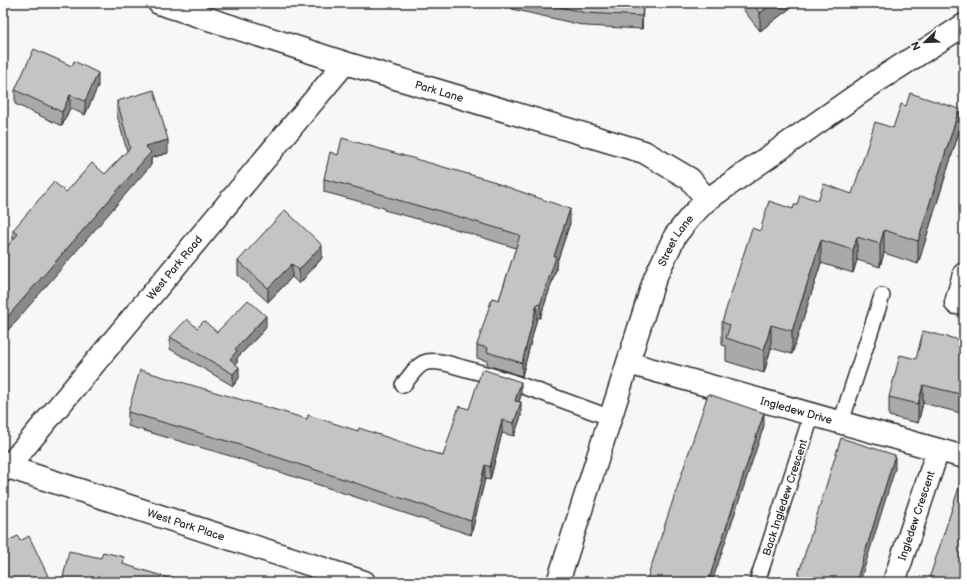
<svg xmlns="http://www.w3.org/2000/svg" width="967" height="585" font-family="'Balsamiq Sans',sans-serif">
<style>
.lines{fill:none;stroke-linecap:round;stroke-linejoin:round}
.service-casing{stroke:#2b2b2b;stroke-width:18}
.minor-casing{stroke:#2b2b2b;stroke-width:25}
.tertiary-casing{stroke:#2b2b2b;stroke-width:25}
.service{stroke:#fff;stroke-width:15}
.minor{stroke:#fff;stroke-width:22}
.tertiary{stroke:#fff;stroke-width:22}
.wall{fill:#a9a9a9;stroke:#2b2b2b}
.shaded-wall{fill:#898989;stroke:#2b2b2b}
.building{fill:#c4c4c4;stroke:#2b2b2b}
.labels{text-anchor:middle;stroke-width:3;stroke-linejoin:round;paint-order:stroke}
.street-label{font-size:11px;fill:#2b2b2b;stroke:#fff}
</style>
<rect width="100%" height="100%" fill="#f7f7f7"/>
<filter id="ink" filterUnits="userSpaceOnUse"><feTurbulence type="fractalNoise" baseFrequency=".025" numOctaves="2"/><feDisplacementMap in="SourceGraphic" scale="8" xChannelSelector="R" yChannelSelector="G"/><feConvolveMatrix kernelMatrix="1 2 1 2 8 2 1 2 1" color-interpolation-filters="sRGB"/></filter>
<g filter="url(#ink)">
<g class="lines">
<defs>
<g id="service">
<path d="M403,385C410,377 417,364 427,362C439,360 452,365 463,368C514,381 562,400 611,418"/>
<polyline points="841,422 882,296"/>
<path id="s1" d="M757,582L812,414"/>
</g>
<g id="minor">
<polyline points="956,303 964,274"/>
<path id="s2" d="M628,363L964,457"/>
<path id="s3" d="M8,467L364,582"/>
<path id="s4" d="M3,471L8,467L345,63"/>
<path id="s5" d="M894,582L938,450"/>
</g>
<g id="tertiary">
<path id="s6" d="M159,3L345,63L644,152L690,179L707,200"/>
<path id="s7" d="M558,582L655,278L675,236L691,216L707,200L874,83L964,25"/>
</g>
</defs>
<use href="#service" class="service-casing"/>
<use href="#minor" class="minor-casing"/>
<use href="#tertiary" class="tertiary-casing"/>
<use href="#service" class="service"/>
<use href="#minor" class="minor"/>
<use href="#tertiary" class="tertiary"/>
</g>
<g class="wall">
<polygon points="502,3 643,3 642,29 586,26 512,9 512,5"/>
<polygon points="738,3 797,3 760,31"/>
<polygon points="98,86 85,115 70,108 62,126 15,104 15,90"/>
<polygon points="117,101 168,153 151,158 151,165 13,239 13,230 105,174 127,151 117,115"/>
<polygon points="893,128 959,132 918,264 884,253 880,267 857,260 853,273 821,263 792,354 771,348 764,373 726,361 726,346 722,345 722,322 760,231 793,209 797,205 852,194"/>
<polygon points="338,155 496,184 570,223 556,265 556,270 540,318 537,318 522,376 487,365 487,361 477,358 477,345 499,300 516,248 433,222 433,223 384,210 384,208 324,192 324,179"/>
<polygon points="322,258 299,284 292,277 268,302 238,275 238,261"/>
<polygon points="197,328 217,332 266,328 237,358 237,363 236,364 239,378 233,386 170,349 170,337"/>
<polygon points="964,341 964,414 923,403 918,423 889,416 889,397 916,359"/>
<polygon points="521,395 519,402 521,416 514,436 502,433 490,480 485,479 471,535 237,458 128,426 128,412 307,419 358,431 443,456 469,409"/>
</g>
<g class="shaded-wall">
<polygon points="643,3 642,29 642,16"/>
<polygon points="773,3 797,3 760,31 760,13"/>
<polygon points="98,73 98,86 85,115 85,101"/>
<polygon points="70,95 70,108 62,126 62,112"/>
<polygon points="959,109 959,132 918,264 918,241"/>
<polygon points="168,140 168,153 151,158 151,165 3,336 3,322 145,146"/>
<polygon points="570,209 570,223 556,265 556,270 540,318 540,305 554,256"/>
<polygon points="884,230 884,253 880,267 880,244"/>
<polygon points="857,237 857,260 853,273 853,250"/>
<polygon points="821,240 821,263 792,354 792,331"/>
<polygon points="322,245 322,258 299,284 299,270"/>
<polygon points="292,264 292,277 268,302 268,288"/>
<polygon points="537,304 537,318 522,376 522,363"/>
<polygon points="266,316 266,328 237,358 237,363 230,370 230,359 235,349"/>
<polygon points="771,325 771,348 764,373 764,350"/>
<polygon points="239,367 239,378 233,386 233,374"/>
<polygon points="521,382 521,395 515,414 515,401"/>
<polygon points="923,385 923,403 918,423 918,404"/>
<polygon points="521,402 521,416 514,436 514,423"/>
<polygon points="764,413 764,426 712,582 708,582"/>
<polygon points="502,420 502,433 490,480 490,467"/>
<polygon points="895,455 895,469 860,582 856,582"/>
<polygon points="485,465 485,479 471,535 471,521"/>
<polygon points="48,576 48,582 36,582"/>
</g>
<g class="building">
<polygon points="545,3 643,3 642,16 586,13"/>
<polygon points="752,3 773,3 760,13"/>
<polygon points="34,49 72,66 74,61 98,73 85,101 70,95 62,112 15,90"/>
<polygon points="154,90 168,140 145,146 151,152 3,322 3,251 18,234 13,230 54,182 66,192 92,163 105,174 130,148 117,101"/>
<polygon points="910,93 959,109 918,241 884,230 880,244 857,237 853,250 821,240 792,331 771,325 764,350 726,338 730,325 722,322 752,228 760,231 769,201 793,209 794,205 797,205 800,195 818,200 824,184 852,194 875,122 893,128 901,104 906,106"/>
<polygon points="342,138 496,182 496,183 570,209 554,256 556,257 540,305 537,304 522,363 487,352 488,348 477,345 492,298 499,300 520,235 433,209 433,210 384,196 384,195 324,179 330,152 338,155"/>
<polygon points="285,210 322,245 299,270 292,264 268,288 238,261"/>
<polygon points="248,300 266,316 235,349 237,351 230,359 239,367 233,374 170,337 187,319 197,328 204,321 217,332"/>
<polygon points="923,331 964,341 964,395 923,385 918,404 889,397 900,355 916,359"/>
<polygon points="482,369 521,382 515,401 521,402 514,423 502,420 490,467 485,465 471,521 237,444 128,412 140,370 307,419 308,415 358,431 359,428 443,456 459,406 469,409"/>
<polygon points="708,394 764,413 708,582 646,582"/>
<polygon points="841,438 895,455 856,582 796,582"/>
<polygon points="964,472 964,582 928,582"/>
<polygon points="18,536 20,541 29,536 48,576 36,582 3,582 3,543"/>
<polygon points="69,551 101,558 103,552 124,557 123,564 172,579 172,577 186,582 62,582"/>
</g>
</g>
<g class="labels">
<g class="street-label">
<text dy="4" stroke="none"><textPath href="#s6" startOffset="294">Park Lane</textPath></text>
<text dy="4" stroke="none"><textPath href="#s7" startOffset="362">Street Lane</textPath></text>
<text dy="4" stroke="none"><textPath href="#s4" startOffset="266">West Park Road</textPath></text>
<text dy="4" stroke="none"><textPath href="#s2" startOffset="175">Ingledew Drive</textPath></text>
<text dy="4" stroke="none"><textPath href="#s1" startOffset="89">Back Ingledew Crescent</textPath></text>
<text dy="4" stroke="none"><textPath href="#s5" startOffset="70">Ingledew Crescent</textPath></text>
<text dy="4" stroke="none"><textPath href="#s3" startOffset="187">West Park Place</textPath></text>
</g>
</g>
<rect width="967" height="585" fill="none" stroke="#fff" stroke-width="16"/>
<rect x="8" y="8" width="951" height="569" fill="none" stroke="#2b2b2b" stroke-width="1.5" filter="url(#ink)"/>
<g transform="translate(925 42) rotate(247)" stroke="#ffffff" stroke-width="3" paint-order="stroke">
<path d="M0-3L7 15L0 10L-7 15Z" fill="#2b2b2b"/>
<text y="-6" font-size="11" font-weight="bold" text-anchor="middle" fill="#2b2b2b">N</text>
</g>
</svg>
